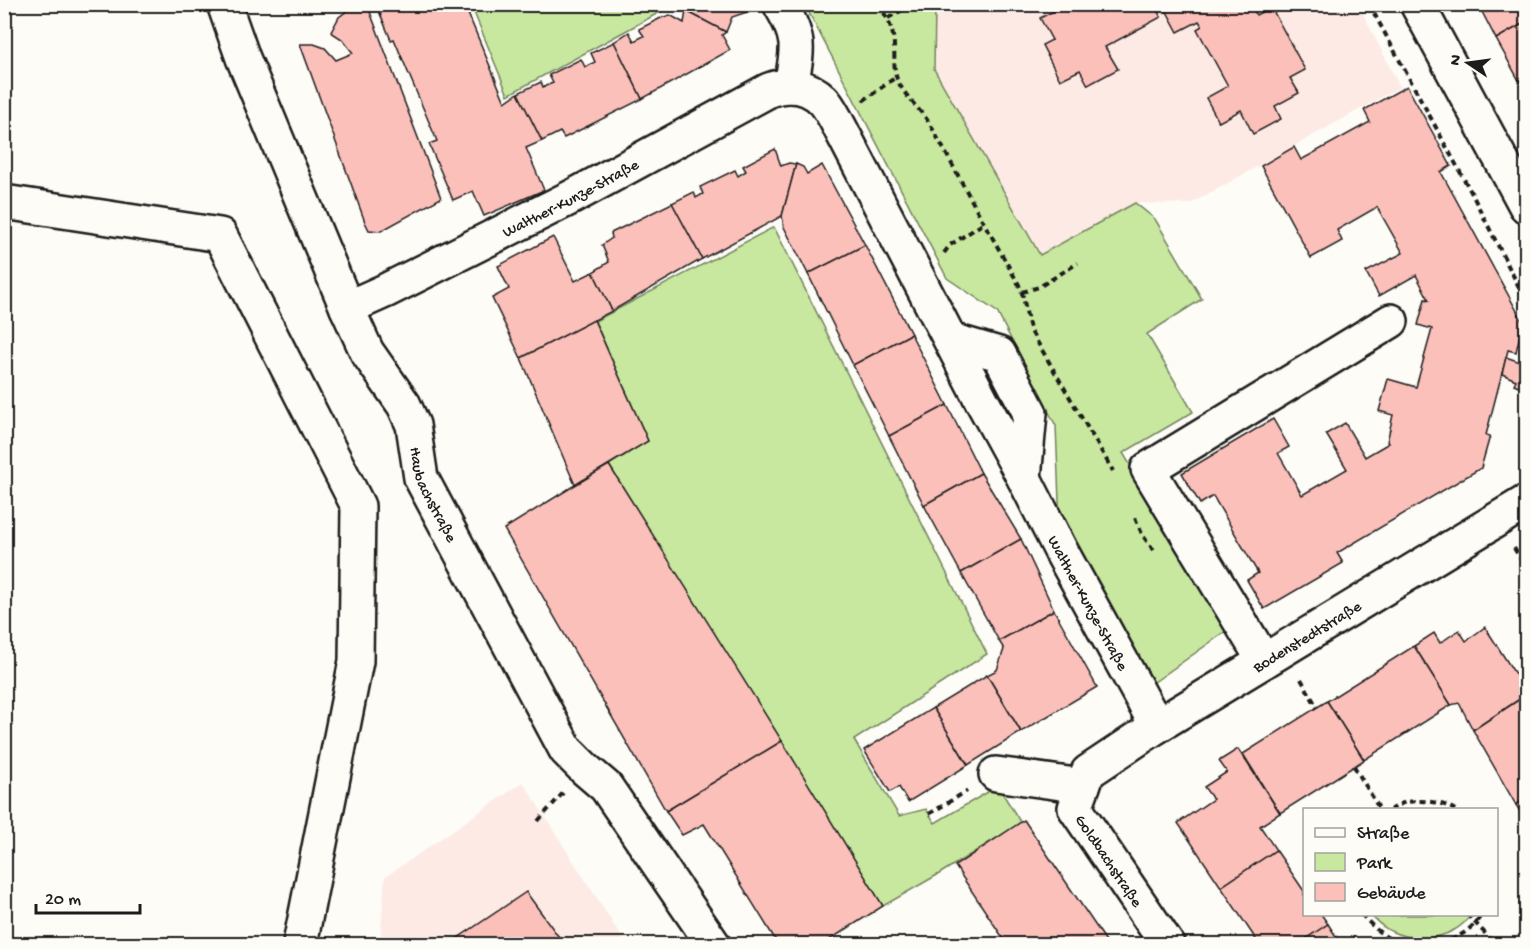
<svg xmlns="http://www.w3.org/2000/svg" width="1531" height="949" font-family="'Gochi Hand',sans-serif">
<style>
.built{fill:#fdeae5}
.green{fill:#c8e79f;stroke:#72825e;stroke-width:1.5}
.building{fill:#fcc0ba;stroke:#1c1c1c;stroke-width:1.5}
.lines{fill:none;stroke-linecap:round;stroke-linejoin:round}
.minor-casing{stroke:#1c1c1c;stroke-width:38}
.path{stroke:#1c1c1c;stroke-width:4;stroke-dasharray:6 4.5;stroke-linecap:butt}
.minor{stroke:#fdfcf7;stroke-width:33}
.labels{text-anchor:middle;stroke-width:4.5;stroke-linejoin:round;paint-order:stroke}
.street-label{font-size:16px;fill:#1c1c1c;stroke:#fdfcf7}
</style>
<rect width="100%" height="100%" fill="#fdfcf7"/>
<filter id="ink" filterUnits="userSpaceOnUse"><feTurbulence type="fractalNoise" baseFrequency=".0167" numOctaves="2"/><feDisplacementMap in="SourceGraphic" scale="12" xChannelSelector="R" yChannelSelector="G"/><feConvolveMatrix kernelMatrix="1 2 1 2 8 2 1 2 1" color-interpolation-filters="sRGB"/></filter>
<g filter="url(#ink)">
<g class="built">
<polygon points="1358,4 1400,87 1190,204 1135,203 1040,255 934,69 935,8 942,5"/>
<polygon points="523,782 626,944 380,944 385,877"/>
</g>
<g class="green">
<polygon points="471,5 673,5 508,95"/>
<polygon points="805,5 942,5 935,9 934,69 1040,255 1135,203 1155,219 1202,299 1147,334 1193,412 1123,453 1229,629 1150,685 1060,526 1056,426 997,312 947,278"/>
<polygon points="774,227 987,654 854,740 899,816 926,809 935,823 998,786 1021,823 939,874 883,906 609,465 648,441 595,321"/>
<path d="M1371,915H1472C1467,920 1461,927 1454,930C1428,945 1390,939 1371,915Z"/>
</g>
<g class="building">
<polygon points="356,4 367,4 441,198 381,231 369,230 365,222 300,44 314,44 325,48 336,60 353,53 342,39 331,32 339,17"/>
<polygon points="376,4 464,4 505,102 518,93 542,141 526,148 544,190 484,216 473,191 453,200 429,144 437,141 394,39 391,40"/>
<polygon points="689,4 749,4 750,11 732,17 726,32 686,11"/>
<polygon points="1053,4 1251,4 1256,15 1271,7 1305,70 1290,78 1299,93 1275,106 1281,119 1253,134 1241,110 1219,122 1206,98 1228,86 1197,29 1202,26 1199,21 1178,32 1165,8 1158,12 1161,17 1105,47 1118,69 1088,85 1080,70 1060,80 1042,45 1052,40 1040,18 1056,10"/>
<polygon points="1478,4 1526,4 1526,22 1496,39"/>
<polygon points="686,11 726,32 722,35 730,50 642,99 614,42 629,32 634,41 644,36 639,29 661,18 670,15 684,23"/>
<polygon points="1526,22 1526,93 1496,39"/>
<polygon points="614,42 642,99 564,138 560,132 542,141 518,93 541,82 543,87 553,83 549,75 581,59 585,67 595,62 591,53"/>
<polygon points="1407,86 1451,166 1441,172 1523,322 1516,352 1508,350 1486,435 1490,436 1481,468 1337,553 1343,563 1264,609 1247,580 1258,573 1213,496 1200,504 1182,473 1273,419 1289,447 1278,453 1302,495 1347,469 1326,434 1345,423 1365,457 1389,443 1387,442 1393,415 1379,411 1388,379 1416,387 1432,329 1418,325 1425,299 1429,300 1416,275 1379,296 1366,272 1403,253 1377,207 1337,230 1342,241 1311,258 1261,166 1294,147 1301,160 1370,122 1364,110"/>
<polygon points="775,149 781,166 789,163 796,164 782,216 702,259 672,203 694,192 696,198 703,194 700,187 735,170 738,176 746,171 743,166"/>
<polygon points="796,164 803,167 807,174 822,165 865,245 808,274 784,227 782,216"/>
<polygon points="672,203 702,259 612,311 593,272 609,262 602,245 612,238 611,233"/>
<polygon points="553,237 575,281 593,272 612,311 521,358 492,298 509,289 498,266"/>
<polygon points="865,245 911,334 853,365 808,274"/>
<polygon points="594,320 648,441 575,485 521,358"/>
<polygon points="911,334 947,405 889,436 853,365"/>
<polygon points="1506,357 1523,363 1525,358 1526,359 1526,389 1514,384 1516,380 1502,374"/>
<polygon points="947,405 981,473 924,505 889,436"/>
<polygon points="609,465 782,741 666,811 504,529 575,485"/>
<polygon points="981,473 1021,539 961,573 924,505"/>
<polygon points="1021,539 1054,610 999,641 961,573"/>
<polygon points="1054,610 1097,687 1021,732 987,675 997,670 1004,649 999,641"/>
<polygon points="1485,627 1526,691 1526,695 1473,730 1459,703 1451,705 1414,646 1434,633 1440,643 1459,630 1466,641"/>
<polygon points="1414,646 1451,705 1364,760 1327,701"/>
<polygon points="987,675 1021,732 968,765 933,708"/>
<polygon points="1526,695 1526,798 1516,805 1473,730"/>
<polygon points="1327,701 1364,760 1280,813 1243,754"/>
<polygon points="933,708 968,765 908,802 899,787 890,792 864,750"/>
<polygon points="782,741 883,906 823,944 778,944 704,824 682,835 666,811"/>
<polygon points="1238,749 1280,813 1260,826 1276,850 1221,887 1178,823 1213,799 1204,787 1227,772 1219,761"/>
<polygon points="1526,798 1526,821 1516,805"/>
<polygon points="1024,820 1108,944 1007,944 955,866"/>
<polygon points="1276,850 1304,891 1304,914 1321,914 1328,924 1298,944 1259,944 1221,887"/>
<polygon points="526,892 564,944 449,944"/>
<polygon points="1328,924 1341,944 1298,944"/>
</g>
<g class="lines">
<defs>
<g id="minor">
<path id="s1" d="M224,4L243,58L347,308L367,352L404,405L413,425L421,478L566,750L585,769L606,787L713,944"/>
<path d="M780,4C801,39 798,48 791,86"/>
<polyline points="1417,4 1526,206"/>
<polyline points="4,202 220,235 358,506 356,661 300,944"/>
<path id="s2" d="M347,308L385,291L572,197L769,90C788,83 808,85 823,100C828,105 832,113 836,120L983,403L1024,478L1061,551L1157,726"/>
<polyline points="951,340 999,354 1030,413 1024,478"/>
<polyline points="1264,661 1148,469 1391,321"/>
<polyline points="996,774 1083,786"/>
<path id="s3" d="M1167,944L1075,808L1088,772L1157,726L1526,502"/>
</g>
</defs>
<use href="#minor" class="minor-casing"/>
<g class="path">
<path d="M878,4C888,18 894,30 894,47C895,58 893,68 897,79C904,96 920,109 930,124L984,223L1018,283C1026,299 1025,317 1032,333L1113,471"/>
<polyline points="1369,4 1471,192 1526,301"/>
<polyline points="888,18 913,4"/>
<polyline points="863,101 896,77"/>
<polyline points="944,253 950,245 984,223"/>
<polyline points="1022,292 1039,287 1078,263"/>
<polyline points="1135,518 1143,536 1156,553"/>
<polyline points="1514,548 1526,568"/>
<polyline points="1301,679 1317,707"/>
<polyline points="1354,766 1380,810"/>
<path d="M1390,810C1394,808 1399,805 1403,803C1419,799 1441,801 1455,810"/>
<polyline points="929,814 967,791"/>
<polyline points="538,821 563,793"/>
<path d="M1361,914C1374,928 1386,940 1404,944"/>
<polyline points="1467,914 1495,944"/>
<path d="M1441,944C1458,938 1472,930 1482,914"/>
</g>
<use href="#minor" class="minor"/>
</g>
</g>
<g class="labels">
<g class="street-label">
<text dy="6" stroke="none"><textPath href="#s2" startOffset="249">Walther-Kunze-Straße</textPath></text>
<text dy="6" stroke="none"><textPath href="#s1" startOffset="536">Haubachstraße</textPath></text>
<text dy="6" stroke="none"><textPath href="#s2" startOffset="1102">Walther-Kunze-Straße</textPath></text>
<text dy="6" stroke="none"><textPath href="#s3" startOffset="460">Bodenstedtstraße</textPath></text>
<text transform="translate(1110 860) rotate(56)" y="6">Goldbachstraße</text>
</g>
</g>
<rect width="1531" height="949" fill="none" stroke="#fdfcf7" stroke-width="24"/>
<rect x="12" y="12" width="1507" height="925" fill="none" stroke="#1c1c1c" stroke-width="2" filter="url(#ink)"/>
<rect x="1303" y="808" width="195" height="108" fill="#fdfcf7" stroke="#a3a29f" stroke-width="1.5"/>
<rect x="1315" y="828" width="30" height="9" fill="#fdfcf7" stroke="#a3a29f" stroke-width="1.5"/>
<text x="1357" y="838" font-size="18" fill="#1c1c1c">Straße</text>
<rect x="1315" y="853" width="30" height="18" fill="#c8e79f" stroke="#a3a29f" stroke-width="1.5"/>
<text x="1357" y="868" font-size="18" fill="#1c1c1c">Park</text>
<rect x="1315" y="883" width="30" height="18" fill="#fcc0ba" stroke="#a3a29f" stroke-width="1.5"/>
<text x="1357" y="898" font-size="18" fill="#1c1c1c">Gebäude</text>
<g transform="translate(1468 63) rotate(283)" stroke="#fdfcf7" stroke-width="4.5" paint-order="stroke">
<path d="M0-4.5L10 22L0 15L-10 22Z" fill="#1c1c1c"/>
<text y="-9" font-size="16" font-weight="bold" text-anchor="middle" fill="#1c1c1c">N</text>
</g>
<path d="M36 904v9h104v-9" fill="none" stroke="#1c1c1c" stroke-width="3"/>
<text x="45" y="904" font-size="18" fill="#1c1c1c" stroke="#fdfcf7" stroke-width="4.5" paint-order="stroke">20 m</text>
</svg>
